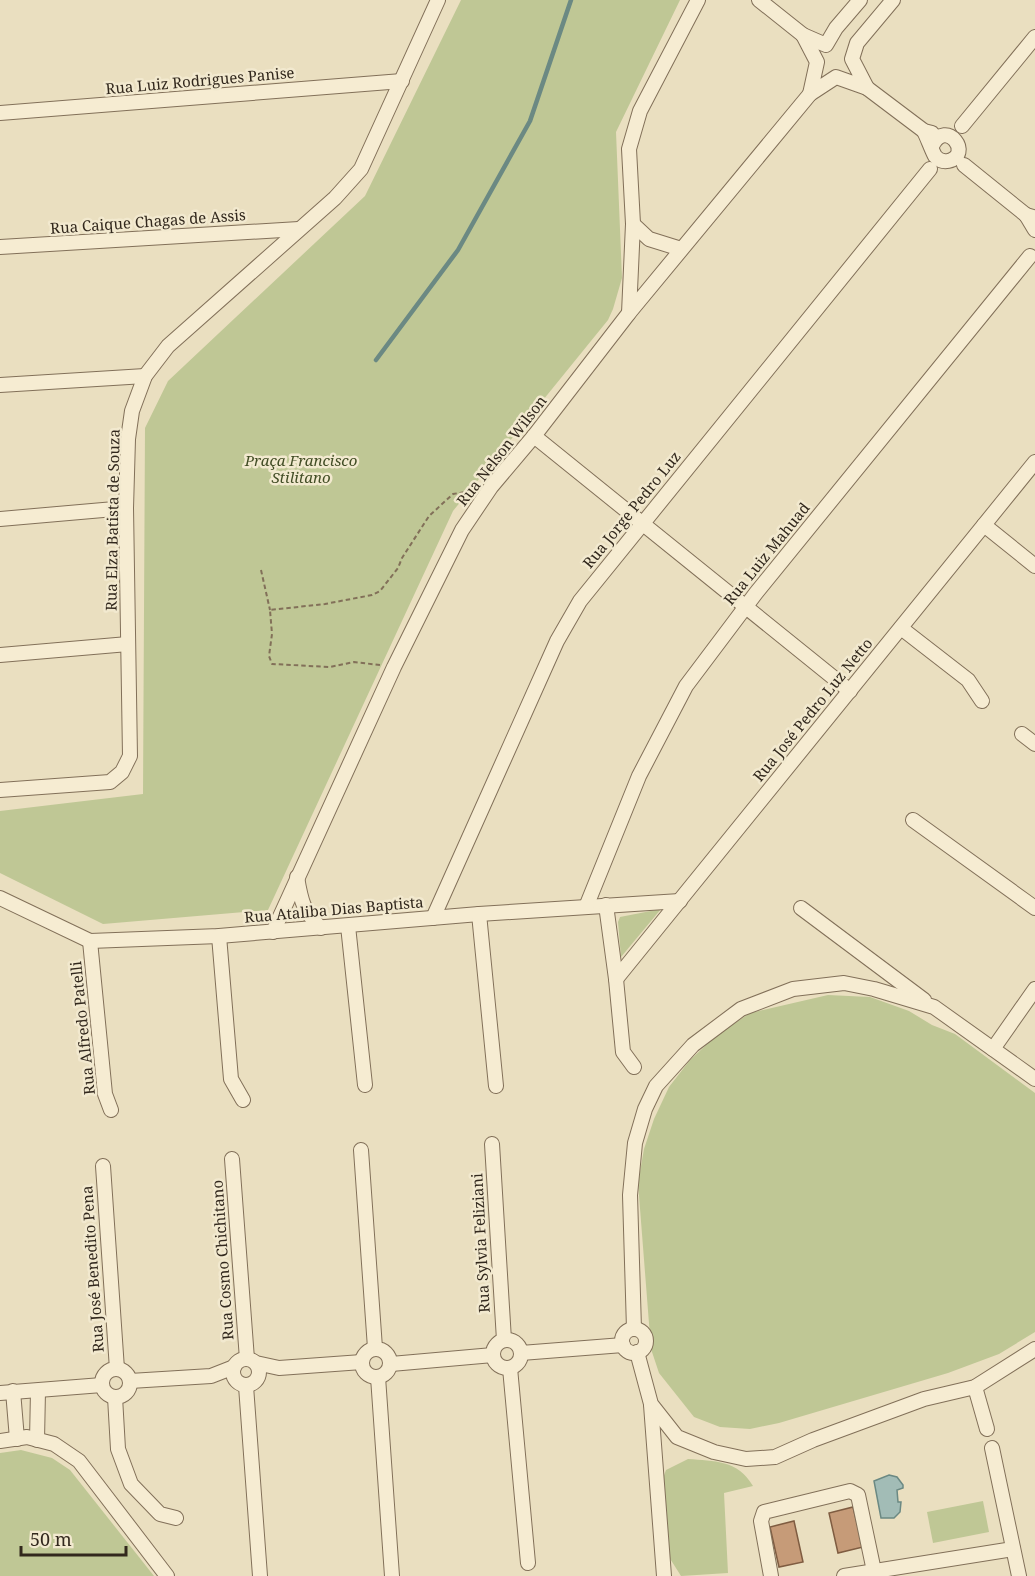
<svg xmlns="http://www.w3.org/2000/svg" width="1035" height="1576" font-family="'Noto Serif',serif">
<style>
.green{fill:#bfc795}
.water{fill:#a2bcb6;stroke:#6b8983;stroke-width:1.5}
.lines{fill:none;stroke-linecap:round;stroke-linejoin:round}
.stream{stroke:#6b8983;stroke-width:4.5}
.building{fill:#c69b78;stroke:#7f5c41;stroke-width:1.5}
.minor-casing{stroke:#827059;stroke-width:16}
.path{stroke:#827059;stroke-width:2;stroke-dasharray:4.5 3;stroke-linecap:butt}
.minor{stroke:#f6ecd2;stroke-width:14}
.labels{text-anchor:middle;stroke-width:5;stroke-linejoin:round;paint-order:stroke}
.street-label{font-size:15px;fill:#32281d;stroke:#f2e9cf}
.park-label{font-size:15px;font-style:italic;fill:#424d25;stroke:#f2e9cf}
</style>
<rect width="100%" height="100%" fill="#eadfc0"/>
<g class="green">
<polygon points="461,0 680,0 616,132 622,278 613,309 608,320 453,511 268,910 103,924 0,873 0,811 143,794 145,428 168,381 365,196"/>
<polygon points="661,909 621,957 618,922 620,917"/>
<polygon points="828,995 870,997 909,1011 932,1025 955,1034 1035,1093 1035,1332 999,1354 948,1373 779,1423 750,1429 720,1427 694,1417 659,1373 651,1349 638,1183 644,1149 654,1119 669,1087 690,1060 717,1035 750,1013"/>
<polygon points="21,1450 52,1458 70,1470 154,1576 0,1576 0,1453"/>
<path d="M688,1459C714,1461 738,1460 753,1486L724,1493L728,1573L681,1576L669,1557L658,1492L666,1470Z"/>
<polygon points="983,1501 989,1532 933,1543 927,1512"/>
</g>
<polygon class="water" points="889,1475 897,1477 903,1485 903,1488 897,1490 898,1502 901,1502 900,1512 894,1518 881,1518 874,1481"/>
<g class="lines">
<polyline class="stream" points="376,360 458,250 530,121 571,0"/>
</g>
<g class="building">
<polygon points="853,1507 863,1547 838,1553 829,1513"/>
<polygon points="794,1521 803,1562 779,1567 770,1527"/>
</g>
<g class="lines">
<defs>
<g id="minor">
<polyline points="759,0 803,35"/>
<polyline points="860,0 836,28 826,45 803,35 817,62 810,94 836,77 867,88 852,59 857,43 893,0"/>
<polyline points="867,88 924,131 932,133"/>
<polyline points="0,113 402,81"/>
<polyline points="962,126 1035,37"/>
<path d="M924,131C927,137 933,153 935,156C938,160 943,162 948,161C974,155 946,117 932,146"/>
<polyline points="964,165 1026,215"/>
<polyline points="1033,217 1026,215 1035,230"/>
<polyline points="633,224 649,239 681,249"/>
<polyline points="0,247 299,229"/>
<polyline points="629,313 633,224 629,149 640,111 698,0"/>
<polyline points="0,385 145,376"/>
<polyline points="534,436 850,691"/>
<polyline points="0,519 126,508"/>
<polyline points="984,525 1035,566"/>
<polyline points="901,628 968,680 982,701"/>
<polyline points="0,655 128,644"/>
<polyline points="1022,734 1035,744"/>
<polyline points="0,790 110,782 122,772 130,756 126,508 128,439 132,411 145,376 168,346 335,198 361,169 438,0"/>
<polyline points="913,820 1035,908"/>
<path d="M297,877C301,901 303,911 321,928"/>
<polyline points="0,898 90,941 219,936 479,914 680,901"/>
<polyline points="606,905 616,979 623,1052 634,1067"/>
<polyline points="586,907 639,776 686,686 756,593 1030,256"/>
<polyline points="801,908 924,1000"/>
<polyline points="479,914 496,1086"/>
<polyline points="433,918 557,641 580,601 930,169"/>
<polyline points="348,926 365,1085"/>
<polyline points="273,932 394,667 462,530 491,487 534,436 629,313 810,94"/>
<polyline points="219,936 231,1079 243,1100"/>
<polyline points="90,941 105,1094 111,1110"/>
<polyline points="616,979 1035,462"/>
<polyline points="993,1049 1035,989"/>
<polyline points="492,1144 504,1340"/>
<polyline points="361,1150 375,1348"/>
<polyline points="232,1159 247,1359"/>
<polyline points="103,1166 117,1369"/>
<polyline points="634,1329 630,1195 635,1143 645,1109 656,1086 693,1045 741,1009 793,989 844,983 874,989 934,1007 1035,1079"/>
<circle cx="634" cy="1341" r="12"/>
<circle cx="507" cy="1354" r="14"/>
<circle cx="376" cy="1363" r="14"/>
<polyline points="637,1352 651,1404 677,1437 714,1452 746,1459 775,1457 813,1440 924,1399 975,1387 1035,1349"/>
<polyline points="521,1353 623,1345"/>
<circle cx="246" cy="1372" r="13"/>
<polyline points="256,1363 279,1368 362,1362"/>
<polyline points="391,1364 493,1355"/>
<polyline points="510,1368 528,1563"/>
<circle cx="116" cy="1383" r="14"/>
<polyline points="378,1377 392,1576"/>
<polyline points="130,1381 211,1376 234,1367"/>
<polyline points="246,1386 260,1576"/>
<polyline points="975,1387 987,1429"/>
<polyline points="13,1391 17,1439"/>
<polyline points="0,1393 102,1385"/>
<polyline points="115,1397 118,1449 131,1484 160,1514 176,1518"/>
<polyline points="651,1405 664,1576"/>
<polyline points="37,1440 38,1391"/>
<polyline points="0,1441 27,1437 54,1444 79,1461 167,1576"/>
<polyline points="992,1448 1019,1576"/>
<polyline points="771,1576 761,1521 764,1512 850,1491 858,1495 874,1571"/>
<polyline points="844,1576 1013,1549"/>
</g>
</defs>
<use href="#minor" class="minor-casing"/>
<g class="path">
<polyline points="261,570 270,610"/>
<polyline points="380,665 354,662 330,667 272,664 269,656 272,634 270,610 325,604 372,595 380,591 398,568 402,558 429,516 453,494 471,491"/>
</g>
<use href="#minor" class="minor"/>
</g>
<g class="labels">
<g class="street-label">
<text transform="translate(200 81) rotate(-5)" y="5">Rua Luiz Rodrigues Panise</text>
<text transform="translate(148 222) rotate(-4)" y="5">Rua Caique Chagas de Assis</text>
<text transform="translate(502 451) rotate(-52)" y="5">Rua Nelson Wilson</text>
<text transform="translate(632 510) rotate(-51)" y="5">Rua Jorge Pedro Luz</text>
<text transform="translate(113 520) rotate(-89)" y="5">Rua Elza Batista de Souza</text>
<text transform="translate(767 554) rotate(-51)" y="5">Rua Luiz Mahuad</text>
<text transform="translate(813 710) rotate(-51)" y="5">Rua José Pedro Luz Netto</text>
<text transform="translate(334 910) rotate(-5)" y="5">Rua Ataliba Dias Baptista</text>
<text transform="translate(83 1028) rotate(-96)" y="5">Rua Alfredo Patelli</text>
<text transform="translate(481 1243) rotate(-93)" y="5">Rua Sylvia Feliziani</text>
<text transform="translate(223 1260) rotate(-94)" y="5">Rua Cosmo Chichitano</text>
<text transform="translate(93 1269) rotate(-94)" y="5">Rua José Benedito Pena</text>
</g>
<g class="park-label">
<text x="301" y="466">Praça Francisco<tspan x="301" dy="17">Stilitano</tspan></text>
</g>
</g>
<path d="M21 1546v9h105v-9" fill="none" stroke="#32281d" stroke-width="3"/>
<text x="30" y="1546" font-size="18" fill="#32281d" stroke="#f2e9cf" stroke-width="4.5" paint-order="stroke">50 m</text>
</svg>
